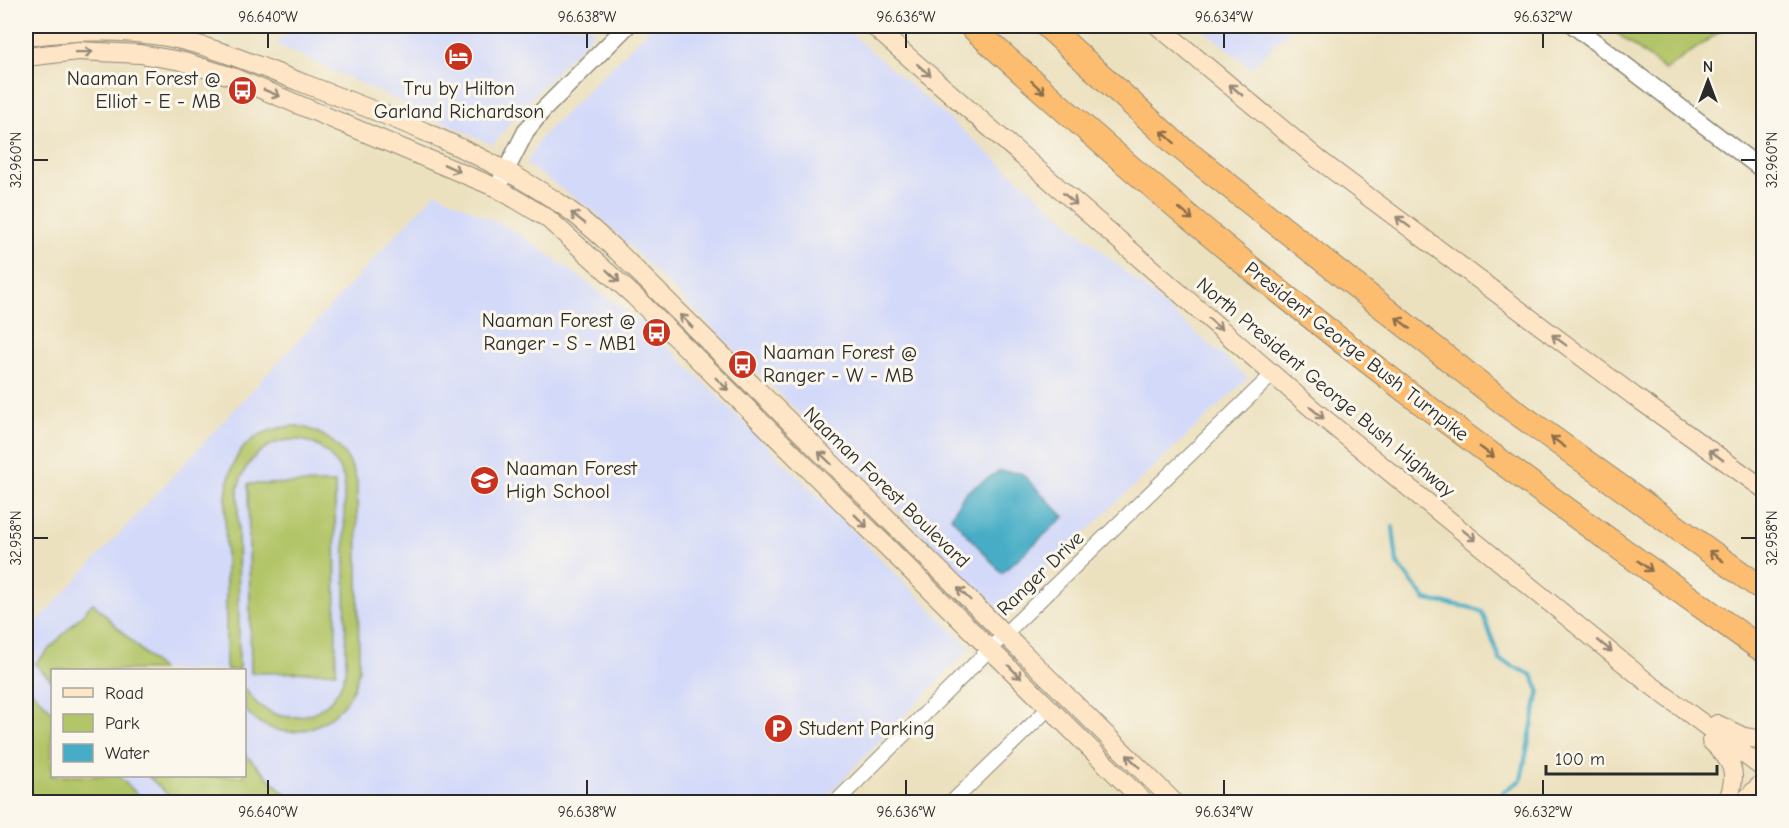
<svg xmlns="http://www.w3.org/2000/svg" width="1789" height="828" font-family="'Comic Neue',sans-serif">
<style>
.built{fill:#d3d9f9}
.green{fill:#b2c568;stroke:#6e784a;stroke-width:1.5}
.water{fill:#47adc6;stroke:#396c78;stroke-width:1.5}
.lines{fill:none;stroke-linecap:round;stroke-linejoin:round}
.stream{stroke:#47adc6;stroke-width:4}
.minor-casing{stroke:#8c8675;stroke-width:16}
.tertiary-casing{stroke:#8c8675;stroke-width:19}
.secondary-casing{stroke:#8c8675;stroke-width:20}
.motorway-casing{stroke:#8c8675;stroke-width:26}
.minor{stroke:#fff;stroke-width:14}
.tertiary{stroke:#fff;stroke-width:16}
.secondary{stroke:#fee5c5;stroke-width:18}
.motorway{stroke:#fcbd6f;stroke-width:24}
.oneway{stroke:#948878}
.oneway2{stroke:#896d4a}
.ticks{fill:none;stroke:#2b2b2b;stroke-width:2}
.labels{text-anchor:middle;stroke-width:6;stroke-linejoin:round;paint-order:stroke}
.poi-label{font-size:20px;fill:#2b2b2b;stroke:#fbf7ec;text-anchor:start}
.street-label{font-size:20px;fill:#2b2b2b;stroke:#fbf7ec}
.neatline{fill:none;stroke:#2b2b2b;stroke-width:2}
.ticks-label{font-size:15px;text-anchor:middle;fill:#2b2b2b}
</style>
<rect width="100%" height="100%" fill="#fbf7ec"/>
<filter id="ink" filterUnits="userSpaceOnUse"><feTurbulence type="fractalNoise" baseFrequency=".0167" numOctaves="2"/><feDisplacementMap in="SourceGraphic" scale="12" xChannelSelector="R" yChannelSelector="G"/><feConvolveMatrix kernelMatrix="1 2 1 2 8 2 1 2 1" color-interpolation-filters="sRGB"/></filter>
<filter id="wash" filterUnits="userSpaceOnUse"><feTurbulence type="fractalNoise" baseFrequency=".008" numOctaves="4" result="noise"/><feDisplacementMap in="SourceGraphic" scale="24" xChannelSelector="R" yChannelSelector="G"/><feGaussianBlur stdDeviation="1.35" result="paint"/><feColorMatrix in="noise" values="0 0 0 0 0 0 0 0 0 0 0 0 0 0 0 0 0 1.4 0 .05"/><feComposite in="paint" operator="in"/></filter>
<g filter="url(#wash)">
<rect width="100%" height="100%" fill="#ece1bf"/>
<g class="built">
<polygon points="295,26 590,26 595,31 518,112 493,145 276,44"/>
<polygon points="652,26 842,26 1248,378 1001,612 595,212 526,164 540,138"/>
<polygon points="1199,26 1294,26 1251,68"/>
<polygon points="436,192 520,234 647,326 970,648 821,802 146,802 118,776 244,776 244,670 52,670 52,711 26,685 26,634"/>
</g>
<g class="green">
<polygon points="1608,26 1728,26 1665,70"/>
<path d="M298,426C328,432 349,451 357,481L359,669C350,724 284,755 245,710V688C272,737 342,720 346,665L344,479C323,421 252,430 238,488L239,670H227L226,665C226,629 226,594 226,558C225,499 216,429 298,426Z"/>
<polygon points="335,483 336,672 251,673 248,484"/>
<polygon points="93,603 161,670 52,670 52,681 35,664"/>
<polygon points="26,685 52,711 52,776 118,776 146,802 26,802"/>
<polygon points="245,754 293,802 176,802 148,776 244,776"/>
</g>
<polygon class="water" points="999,471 1021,473 1064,517 1002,573 951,517 965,493"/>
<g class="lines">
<polyline class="stream" points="1393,527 1397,563 1426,600 1468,607 1482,612 1500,660 1532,675 1539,690 1521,780 1504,791 1500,802"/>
</g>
</g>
<g filter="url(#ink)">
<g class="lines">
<defs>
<g id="minor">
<polyline points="836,802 1013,626 1273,374"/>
<polyline points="952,802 1050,707"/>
</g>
<g id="tertiary">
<polyline points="1574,26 1764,171"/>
<polyline points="497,188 526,131 543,110 627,26"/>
</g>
<g id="secondary">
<polyline points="873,26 1315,411 1647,682 1764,769"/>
<polyline points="1158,26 1318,159 1634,396 1764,489"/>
<path d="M26,37C72,30 119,29 166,37C213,46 256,65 300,82C385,114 484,152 559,203C581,217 599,235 619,253L1174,802"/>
<polyline points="26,57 78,51 140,54 181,61 230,76 497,188 547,218 634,296 1144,802"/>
<polyline points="1717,724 1744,737 1764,740"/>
<path d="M1711,741C1733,761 1739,773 1727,802"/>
<polyline points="1743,802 1764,781"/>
</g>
<g id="motorway">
<path d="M971,26C1112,155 1258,278 1410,394C1526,482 1645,566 1764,651"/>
<polyline points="1047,26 1175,143 1513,410 1764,590"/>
</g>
</defs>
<use href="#minor" class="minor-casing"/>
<use href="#tertiary" class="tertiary-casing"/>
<use href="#secondary" class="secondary-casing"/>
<use href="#motorway" class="motorway-casing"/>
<use href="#minor" class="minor"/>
<use href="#tertiary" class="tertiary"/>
<use href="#secondary" class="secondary"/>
<use href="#motorway" class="motorway"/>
</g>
<defs><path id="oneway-shaft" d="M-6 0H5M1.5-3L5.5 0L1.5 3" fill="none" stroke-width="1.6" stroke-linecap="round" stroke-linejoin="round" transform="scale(1.5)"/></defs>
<g class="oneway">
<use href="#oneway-shaft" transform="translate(84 52) rotate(-1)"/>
<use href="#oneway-shaft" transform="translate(924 70) rotate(41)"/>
<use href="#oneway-shaft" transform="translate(1236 90) rotate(-140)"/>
<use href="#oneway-shaft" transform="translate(272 93) rotate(22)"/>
<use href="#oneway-shaft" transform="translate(452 168) rotate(24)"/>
<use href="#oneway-shaft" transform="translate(1070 199) rotate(41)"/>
<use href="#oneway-shaft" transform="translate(578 218) rotate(-142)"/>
<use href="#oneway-shaft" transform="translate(1403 222) rotate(-143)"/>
<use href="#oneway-shaft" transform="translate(613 276) rotate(43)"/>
<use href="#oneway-shaft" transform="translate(686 321) rotate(-135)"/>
<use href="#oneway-shaft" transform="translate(1215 324) rotate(41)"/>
<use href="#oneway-shaft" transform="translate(1559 340) rotate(-143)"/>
<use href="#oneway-shaft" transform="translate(722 384) rotate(44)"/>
<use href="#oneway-shaft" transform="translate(1317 413) rotate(40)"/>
<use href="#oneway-shaft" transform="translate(1716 455) rotate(-144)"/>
<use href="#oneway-shaft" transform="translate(825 458) rotate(-136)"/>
<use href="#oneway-shaft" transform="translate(861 521) rotate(45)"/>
<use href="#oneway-shaft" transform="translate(1469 535) rotate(38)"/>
<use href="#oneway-shaft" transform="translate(964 594) rotate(-136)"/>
<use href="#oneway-shaft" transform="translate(1605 646) rotate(39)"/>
<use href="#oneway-shaft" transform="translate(1015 672) rotate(45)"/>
<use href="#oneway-shaft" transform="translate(1133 761) rotate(-135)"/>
</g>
<g class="oneway2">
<use href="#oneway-shaft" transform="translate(1038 87) rotate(42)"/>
<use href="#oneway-shaft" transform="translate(1168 137) rotate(-138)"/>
<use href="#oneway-shaft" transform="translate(1186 214) rotate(40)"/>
<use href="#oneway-shaft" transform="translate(1403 323) rotate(-142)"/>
<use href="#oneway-shaft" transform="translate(1558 442) rotate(-144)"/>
<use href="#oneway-shaft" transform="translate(1487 452) rotate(36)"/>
<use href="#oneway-shaft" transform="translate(1716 556) rotate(-144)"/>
<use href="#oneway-shaft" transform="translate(1645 566) rotate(36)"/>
</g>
</g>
<path class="ticks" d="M268,33V48M587,33V48M906,33V48M1224,33V48M1543,33V48M33,160H48M1741,160H1756M33,538H48M1741,538H1756M268,780V795M587,780V795M906,780V795M1224,780V795M1543,780V795"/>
<defs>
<symbol id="hotel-disc" viewBox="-11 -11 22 22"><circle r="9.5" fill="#c8321e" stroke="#fbf7ec"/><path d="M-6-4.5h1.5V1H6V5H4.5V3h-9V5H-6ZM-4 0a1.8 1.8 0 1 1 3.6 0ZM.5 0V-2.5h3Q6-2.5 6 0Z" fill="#fff"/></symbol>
<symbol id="bus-disc" viewBox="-11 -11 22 22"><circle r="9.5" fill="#c8321e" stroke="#fbf7ec"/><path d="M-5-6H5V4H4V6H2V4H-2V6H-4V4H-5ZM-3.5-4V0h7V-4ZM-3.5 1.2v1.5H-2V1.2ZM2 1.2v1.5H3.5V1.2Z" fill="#fff"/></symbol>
<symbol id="school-disc" viewBox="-11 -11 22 22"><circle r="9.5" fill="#c8321e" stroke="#fbf7ec"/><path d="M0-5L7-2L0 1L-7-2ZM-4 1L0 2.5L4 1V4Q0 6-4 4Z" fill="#fff"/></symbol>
<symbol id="parking-disc" viewBox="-11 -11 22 22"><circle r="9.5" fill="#c8321e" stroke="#fbf7ec"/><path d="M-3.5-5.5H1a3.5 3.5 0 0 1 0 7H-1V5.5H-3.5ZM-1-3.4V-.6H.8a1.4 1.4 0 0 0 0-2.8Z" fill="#fff"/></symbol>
</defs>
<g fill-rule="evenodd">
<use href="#hotel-disc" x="442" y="40" width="33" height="33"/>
<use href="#bus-disc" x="226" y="74" width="33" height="33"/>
<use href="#bus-disc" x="640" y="316" width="33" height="33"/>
<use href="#bus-disc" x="726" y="348" width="33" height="33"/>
<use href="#school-disc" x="468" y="464" width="33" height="33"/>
<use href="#parking-disc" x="762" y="712" width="33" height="33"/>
</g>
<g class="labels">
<g class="poi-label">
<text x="221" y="85" text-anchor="end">Naaman Forest @<tspan x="221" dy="23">Elliot - E - MB</tspan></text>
<text x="459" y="95" text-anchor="middle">Tru by Hilton<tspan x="459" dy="23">Garland Richardson</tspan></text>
<text x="636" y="327" text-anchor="end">Naaman Forest @<tspan x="636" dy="23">Ranger - S - MB1</tspan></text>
<text x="763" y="359">Naaman Forest @<tspan x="763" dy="23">Ranger - W - MB</tspan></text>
<text x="506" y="475">Naaman Forest<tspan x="506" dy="23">High School</tspan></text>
<text x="799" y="735">Student Parking</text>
</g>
<g class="street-label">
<text transform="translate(1357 351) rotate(38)" y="7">President George Bush Turnpike</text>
<text transform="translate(1326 387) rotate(40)" y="7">North President George Bush Highway</text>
<text transform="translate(887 487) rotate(44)" y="7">Naaman Forest Boulevard</text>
<text transform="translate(1040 573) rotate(-44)" y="7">Ranger Drive</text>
</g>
</g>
<rect width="1789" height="828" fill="none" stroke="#fbf7ec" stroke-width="66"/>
<rect x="51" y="669" width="195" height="108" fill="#fbf7ec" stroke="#a8a59f" stroke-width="1.5"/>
<rect x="63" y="688" width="30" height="9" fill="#fee5c5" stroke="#a8a59f" stroke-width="1.5"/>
<text x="105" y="699" font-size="18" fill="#2b2b2b">Road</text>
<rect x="63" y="714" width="30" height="18" fill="#b2c568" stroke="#a8a59f" stroke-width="1.5"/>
<text x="105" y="729" font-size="18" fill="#2b2b2b">Park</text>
<rect x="63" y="744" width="30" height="18" fill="#47adc6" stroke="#a8a59f" stroke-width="1.5"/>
<text x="105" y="759" font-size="18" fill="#2b2b2b">Water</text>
<g transform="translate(1708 81)" stroke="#fbf7ec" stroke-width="4.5" paint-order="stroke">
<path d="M0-4.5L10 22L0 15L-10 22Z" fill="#2b2b2b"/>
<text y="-9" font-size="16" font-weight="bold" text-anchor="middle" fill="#2b2b2b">N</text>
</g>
<path d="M1546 765v9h171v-9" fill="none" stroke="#2b2b2b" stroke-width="3"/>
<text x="1555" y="765" font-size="18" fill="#2b2b2b" stroke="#fbf7ec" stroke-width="4.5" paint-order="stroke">100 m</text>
<rect x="33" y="33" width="1723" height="762" class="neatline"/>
<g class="ticks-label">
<text x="268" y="22">96.640°W</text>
<text x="587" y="22">96.638°W</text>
<text x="906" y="22">96.636°W</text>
<text x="1224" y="22">96.634°W</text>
<text x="1543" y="22">96.632°W</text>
<text transform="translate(16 160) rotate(-90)" y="5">32.960°N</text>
<text transform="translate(1772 160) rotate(-90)" y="5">32.960°N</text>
<text transform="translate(16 538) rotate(-90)" y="5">32.958°N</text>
<text transform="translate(1772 538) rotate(-90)" y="5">32.958°N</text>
<text x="268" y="817">96.640°W</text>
<text x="587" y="817">96.638°W</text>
<text x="906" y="817">96.636°W</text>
<text x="1224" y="817">96.634°W</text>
<text x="1543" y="817">96.632°W</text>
</g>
</svg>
